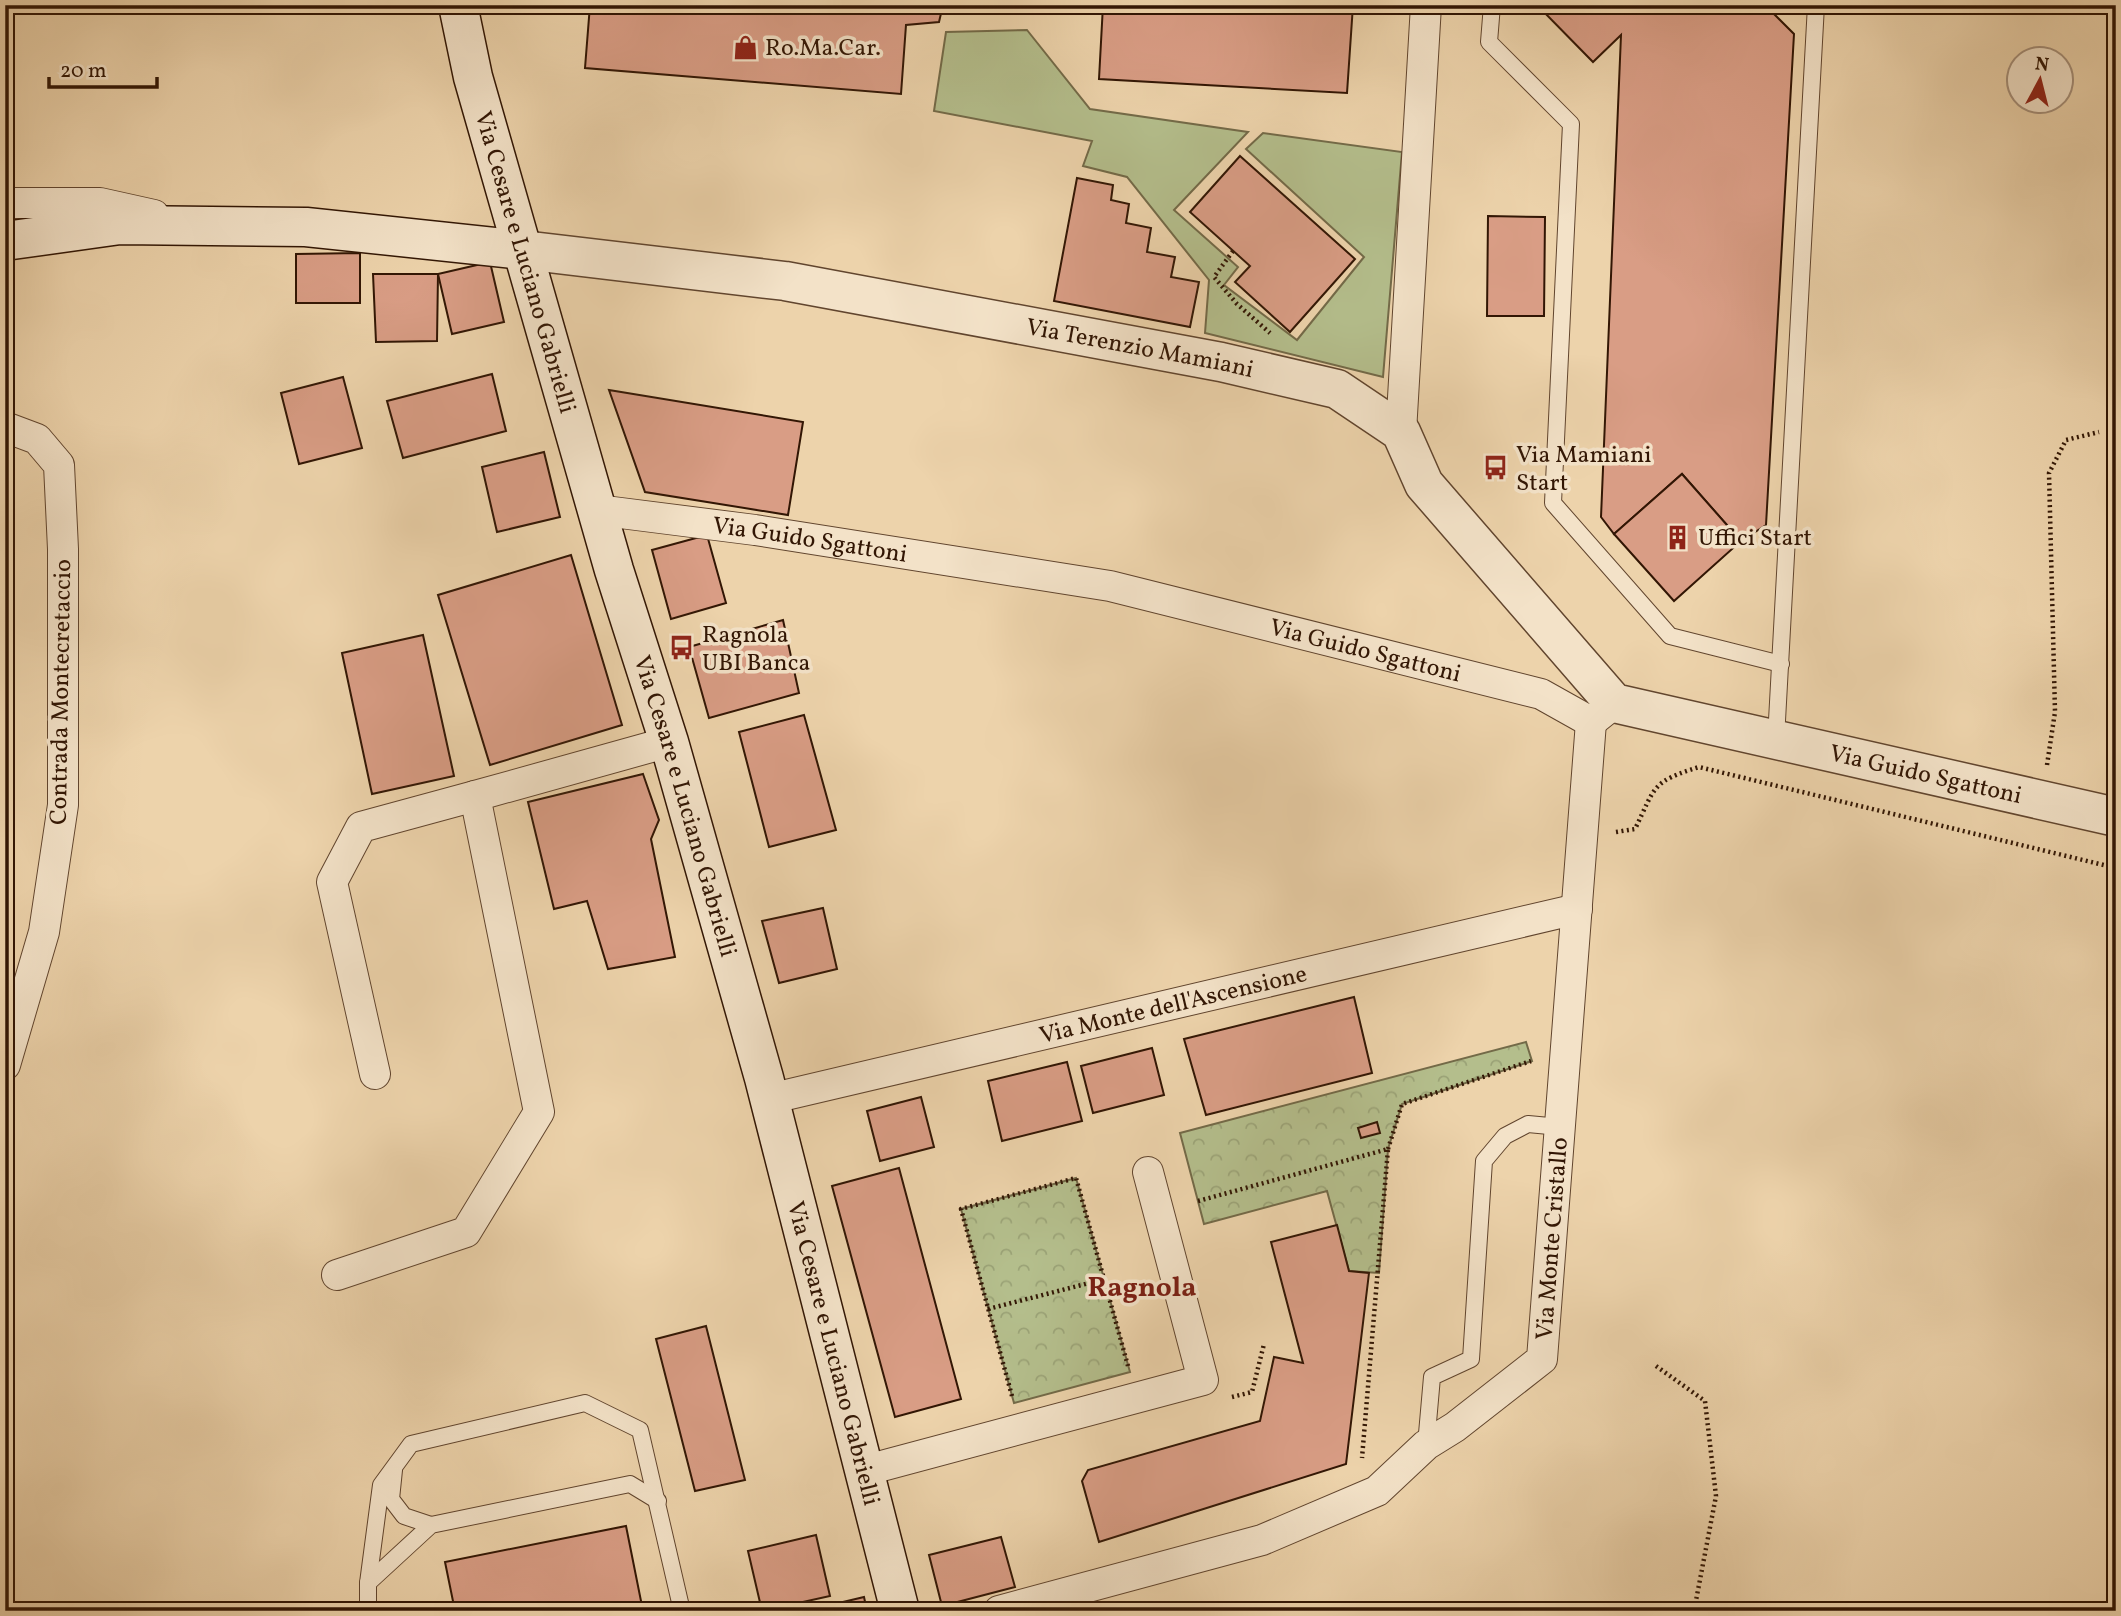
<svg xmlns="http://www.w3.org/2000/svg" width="2121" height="1616" font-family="Vollkorn,serif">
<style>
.green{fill:#b4be8c;stroke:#736a48;stroke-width:2}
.park{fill:url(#park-crowns);stroke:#736a48;stroke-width:2}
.building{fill:#d99d85;stroke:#321604;stroke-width:2}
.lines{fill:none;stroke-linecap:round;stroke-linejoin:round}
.service-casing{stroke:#61452e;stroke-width:18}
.minor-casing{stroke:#61452e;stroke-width:32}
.tertiary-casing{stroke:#61452e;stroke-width:41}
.secondary-casing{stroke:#321604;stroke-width:41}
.path{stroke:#321604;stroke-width:4.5;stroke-dasharray:2 3.5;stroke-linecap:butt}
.service{stroke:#f3e2c8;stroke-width:16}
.minor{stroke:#f3e2c8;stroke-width:30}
.tertiary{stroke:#f3e2c8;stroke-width:38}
.secondary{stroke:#f3e2c8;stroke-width:38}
.labels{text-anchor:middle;stroke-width:7;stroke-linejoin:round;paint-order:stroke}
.poi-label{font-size:24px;fill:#321604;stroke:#f3e2c8;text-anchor:start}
.street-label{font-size:24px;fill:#321604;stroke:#f3e2c8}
.quarter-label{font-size:28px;font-weight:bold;fill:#7a1f14;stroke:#f3e2c8}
</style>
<defs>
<pattern id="park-crowns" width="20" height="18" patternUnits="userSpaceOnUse" patternTransform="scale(1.75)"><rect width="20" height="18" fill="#b4be8c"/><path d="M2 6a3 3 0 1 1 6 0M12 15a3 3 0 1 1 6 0" fill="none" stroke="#9ba377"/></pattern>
</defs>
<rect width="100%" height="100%" fill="#edd3ab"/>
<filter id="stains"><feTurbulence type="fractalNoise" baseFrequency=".00286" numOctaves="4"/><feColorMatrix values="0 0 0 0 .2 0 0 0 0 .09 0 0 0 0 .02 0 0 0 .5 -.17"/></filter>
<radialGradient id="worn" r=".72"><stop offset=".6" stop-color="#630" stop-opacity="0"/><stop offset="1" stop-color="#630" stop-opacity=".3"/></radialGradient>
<polygon class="green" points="1027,30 1090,109 1248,132 1174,210 1238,267 1224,285 1297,340 1364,257 1246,149 1263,133 1402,152 1383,377 1205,333 1209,280 1127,177 1083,166 1092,141 934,111 946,32"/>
<g class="park">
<polygon points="1526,1042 1532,1061 1402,1104 1388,1149 1379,1273 1349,1271 1327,1191 1204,1224 1180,1133"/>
<polygon points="1076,1178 1130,1372 1014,1403 961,1209"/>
</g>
<g class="building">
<polygon points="590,5 943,5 939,22 906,25 901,94 585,68"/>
<polygon points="1103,5 1353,5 1347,93 1099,79"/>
<polygon points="1537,5 1765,5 1794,34 1766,525 1741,541 1682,474 1614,534 1601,517 1621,35 1593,62"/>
<polygon points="1240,156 1355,259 1290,332 1235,282 1250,266 1190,212"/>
<polygon points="1077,178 1113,185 1111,200 1129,204 1126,223 1151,228 1147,252 1175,257 1171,277 1199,282 1190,327 1054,301"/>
<polygon points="1488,216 1545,217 1544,316 1487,316"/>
<polygon points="360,253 360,303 296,303 296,254"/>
<polygon points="490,262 504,322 452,334 438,274"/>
<polygon points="373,274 438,274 437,341 376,342"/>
<polygon points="492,374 506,431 403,458 387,401"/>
<polygon points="343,377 362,448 299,464 281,393"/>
<polygon points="609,390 803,422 788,515 645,492"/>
<polygon points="544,452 560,517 497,532 482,467"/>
<polygon points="1682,474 1741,541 1674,601 1614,534"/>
<polygon points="707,535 726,603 671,619 652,550"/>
<polygon points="571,555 622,725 490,765 438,595"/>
<polygon points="783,620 799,693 709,718 689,647"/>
<polygon points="423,635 454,776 372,794 342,653"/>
<polygon points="804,715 836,830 769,847 739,732"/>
<polygon points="643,774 659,820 651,839 675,957 608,969 587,901 554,909 528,802"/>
<polygon points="823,908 837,969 779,983 762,921"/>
<polygon points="1354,997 1372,1073 1206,1115 1184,1039"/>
<polygon points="1152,1048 1164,1095 1093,1113 1081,1066"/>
<polygon points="1067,1062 1082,1121 1002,1141 988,1081"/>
<polygon points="921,1097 934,1147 880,1161 867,1111"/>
<polygon points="1377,1122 1380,1133 1361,1138 1358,1128"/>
<polygon points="899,1168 961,1399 895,1417 832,1186"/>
<polygon points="1337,1225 1349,1271 1369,1273 1346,1464 1099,1542 1082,1481 1088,1470 1260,1421 1274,1357 1303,1363 1271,1242"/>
<polygon points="706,1326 745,1480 695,1491 656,1339"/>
<polygon points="626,1526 643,1611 455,1611 445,1562"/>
<polygon points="816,1535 830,1596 762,1611 748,1551"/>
<polygon points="1001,1537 1015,1587 942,1606 929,1555"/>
<polygon points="864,1597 867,1611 805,1611"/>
</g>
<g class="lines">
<defs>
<g id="service">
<polyline points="1492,5 1489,42 1571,124 1553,503 1670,636 1781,664"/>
<polyline points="1776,739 1816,5"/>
<polyline points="1426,1445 1432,1377 1471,1359 1484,1161 1505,1136 1528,1124 1560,1127"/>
<polyline points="394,1470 391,1499 404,1516 431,1525"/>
<polyline points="368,1583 431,1525 630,1484 658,1501"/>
<polyline points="368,1611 368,1583 381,1485 411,1444 585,1403 640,1430 682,1611"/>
</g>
<g id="minor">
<polyline points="5,203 100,203 154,215"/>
<polyline points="5,427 37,439 59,465 63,549 63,805 44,932 5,1065"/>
<polyline points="1401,432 1426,5"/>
<path id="s1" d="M597,510L755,530L1110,586L1541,694L1591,722L1606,710"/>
<polyline points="375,1074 332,882 361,827 475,796"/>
<path id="s2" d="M769,1099L1577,909"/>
<polyline points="337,1275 466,1232 539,1112 475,796 669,742"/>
<polyline points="863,1471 1203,1380 1148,1172"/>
<path id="s3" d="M999,1611L1262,1540L1377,1491L1426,1445L1455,1427L1542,1359L1591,722"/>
</g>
<g id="tertiary">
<path id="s4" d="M523,250L785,281L1221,362L1337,389L1401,432L1424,484L1614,703L2116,817"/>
</g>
<g id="secondary">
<path id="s5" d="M458,5L473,77L614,570L669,742L764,1078L900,1611"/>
<polyline points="5,241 120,225 306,227 523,250"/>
</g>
</defs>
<use href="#service" class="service-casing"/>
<use href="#minor" class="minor-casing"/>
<use href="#tertiary" class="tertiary-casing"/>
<use href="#secondary" class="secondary-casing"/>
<g class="path">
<polyline points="1233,251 1214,277 1237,304 1270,333"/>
<polyline points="2047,765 2055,712 2049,473 2066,440 2099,432"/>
<path d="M1616,832L1635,829C1656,786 1651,782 1699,767L2116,868"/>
<polyline points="1388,1149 1402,1104 1531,1061"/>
<polyline points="1198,1201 1388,1149 1362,1458"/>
<polyline points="988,1309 1105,1279"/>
<polyline points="1656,1366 1705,1401 1716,1496 1694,1611"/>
<polyline points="1012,1396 961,1209 1076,1178 1128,1366"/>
<polyline points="1232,1397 1252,1392 1264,1344"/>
<polyline points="946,1611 969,1604"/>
</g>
<use href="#service" class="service"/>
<use href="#minor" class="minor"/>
<use href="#tertiary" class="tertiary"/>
<use href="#secondary" class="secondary"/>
</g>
<defs>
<symbol id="shop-bare" viewBox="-9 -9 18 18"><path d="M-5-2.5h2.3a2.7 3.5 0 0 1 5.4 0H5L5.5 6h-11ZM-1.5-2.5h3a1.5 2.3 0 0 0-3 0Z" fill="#8f2418" stroke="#f3e2c8" stroke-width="2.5" paint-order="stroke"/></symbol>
<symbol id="bus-bare" viewBox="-9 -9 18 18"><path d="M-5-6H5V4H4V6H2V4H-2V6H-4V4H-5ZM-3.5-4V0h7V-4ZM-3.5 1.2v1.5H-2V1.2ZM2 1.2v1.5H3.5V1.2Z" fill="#8f2418" stroke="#f3e2c8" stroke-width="2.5" paint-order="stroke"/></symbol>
<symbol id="building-bare" viewBox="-9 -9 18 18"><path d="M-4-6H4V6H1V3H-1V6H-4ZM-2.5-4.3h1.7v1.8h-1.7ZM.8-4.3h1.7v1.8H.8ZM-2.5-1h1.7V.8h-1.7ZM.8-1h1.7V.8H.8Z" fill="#8f2418" stroke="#f3e2c8" stroke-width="2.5" paint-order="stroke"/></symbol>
</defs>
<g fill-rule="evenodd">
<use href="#shop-bare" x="728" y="30" width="35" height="35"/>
<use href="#bus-bare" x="1478" y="450" width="35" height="35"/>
<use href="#building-bare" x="1660" y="520" width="35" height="35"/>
<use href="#bus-bare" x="664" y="630" width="35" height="35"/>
</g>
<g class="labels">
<g class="poi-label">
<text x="765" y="55">Ro.Ma.Car.</text>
<text x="1516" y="462">Via Mamiani<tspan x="1516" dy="28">Start</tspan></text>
<text x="1698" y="545">Uffici Start</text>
<text x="702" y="642">Ragnola<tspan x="702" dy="28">UBI Banca</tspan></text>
</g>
<g class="street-label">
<text dy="8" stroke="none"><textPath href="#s5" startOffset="266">Via Cesare e Luciano Gabrielli</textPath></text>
<text dy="8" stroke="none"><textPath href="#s4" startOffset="625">Via Terenzio Mamiani</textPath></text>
<text dy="8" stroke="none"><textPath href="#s1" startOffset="215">Via Guido Sgattoni</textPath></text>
<text dy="8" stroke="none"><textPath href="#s1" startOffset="782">Via Guido Sgattoni</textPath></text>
<text transform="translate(60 692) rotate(-89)" y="8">Contrada Montecretaccio</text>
<text dy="8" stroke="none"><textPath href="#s4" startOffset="1570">Via Guido Sgattoni</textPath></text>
<text dy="8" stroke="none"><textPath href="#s5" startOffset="833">Via Cesare e Luciano Gabrielli</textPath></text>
<text dy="8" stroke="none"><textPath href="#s2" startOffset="415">Via Monte dell'Ascensione</textPath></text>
<text dy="8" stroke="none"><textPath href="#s3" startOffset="730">Via Monte Cristallo</textPath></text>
<text dy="8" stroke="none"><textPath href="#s5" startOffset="1400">Via Cesare e Luciano Gabrielli</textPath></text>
</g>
<g class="quarter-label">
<text x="1142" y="1296">Ragnola</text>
</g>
</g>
<rect width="2121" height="1616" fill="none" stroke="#edd3ab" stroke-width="28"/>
<rect x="7" y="7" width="2107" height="1602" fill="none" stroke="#321604" stroke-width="3.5"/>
<rect x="14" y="14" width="2093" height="1588" fill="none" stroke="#321604" stroke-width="2"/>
<g transform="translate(2040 80) rotate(7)"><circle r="33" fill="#f3e2c8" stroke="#a6907a" stroke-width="2"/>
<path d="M0-5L12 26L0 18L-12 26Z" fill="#8f2418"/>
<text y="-10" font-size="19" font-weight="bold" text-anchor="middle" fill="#321604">N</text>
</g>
<path d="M49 77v10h108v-10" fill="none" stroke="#321604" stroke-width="3.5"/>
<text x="60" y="77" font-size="21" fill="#321604" stroke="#f3e2c8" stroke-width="5" paint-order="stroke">20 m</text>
<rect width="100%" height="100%" filter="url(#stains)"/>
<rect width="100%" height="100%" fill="url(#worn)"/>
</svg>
